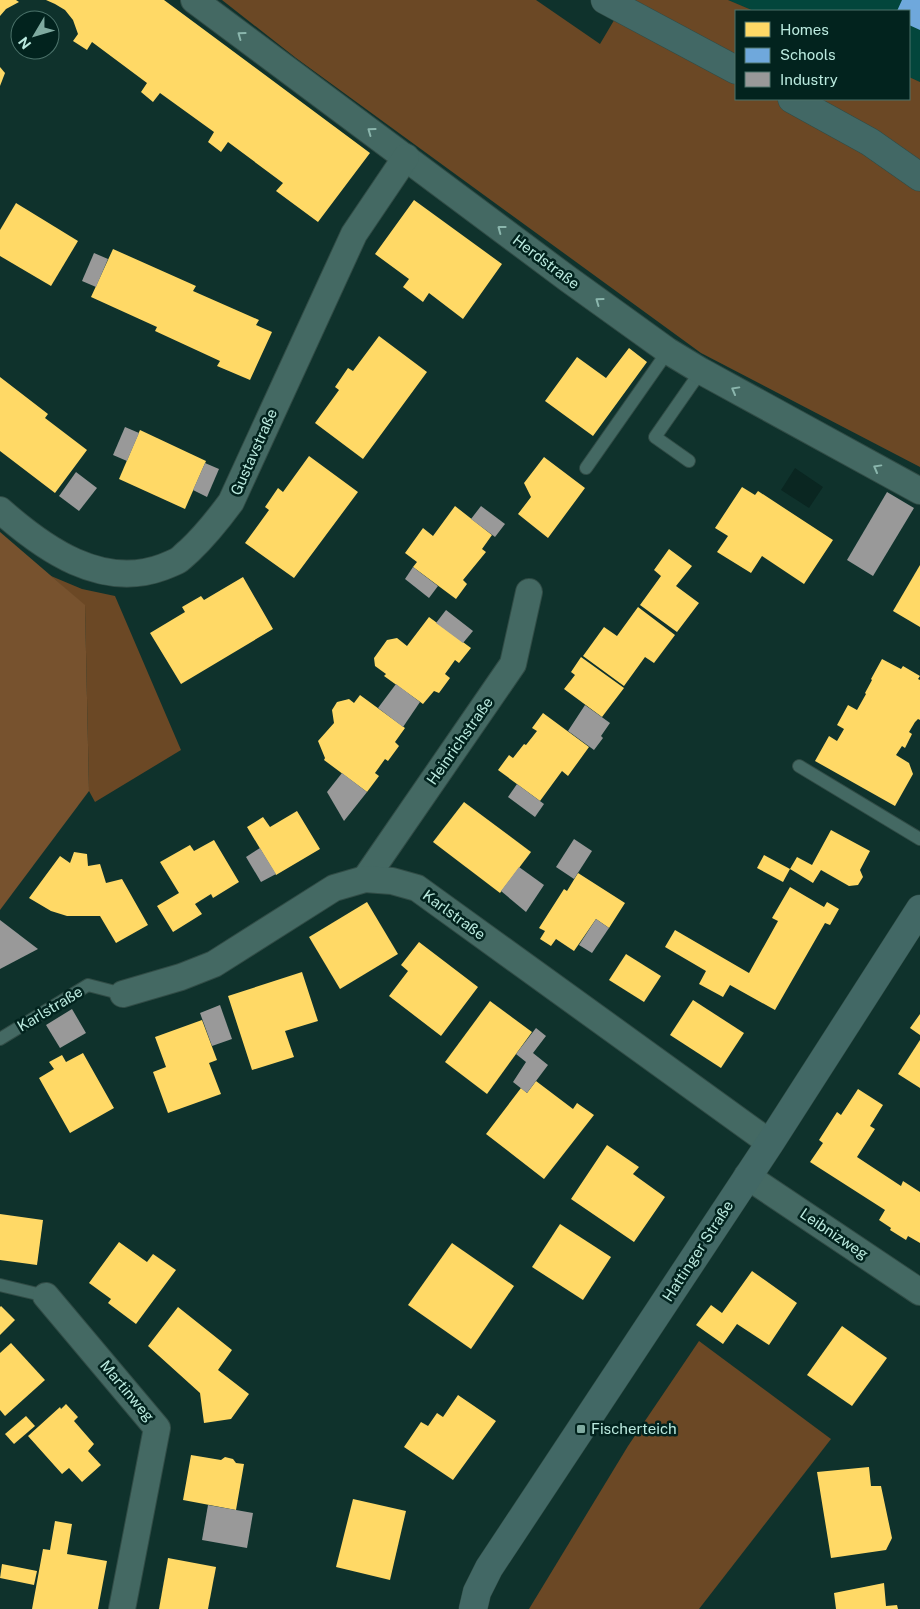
<svg xmlns="http://www.w3.org/2000/svg" width="920" height="1609" font-family="'Public Sans',sans-serif">
<style>
.built{fill:#03463c}
.green{fill:#6b4825}
.forest{fill:#77522e}
.water{fill:#0a2621}
.homes{fill:#ffd966}
.schools{fill:#6fa8dc}
.industry{fill:#999}
.lines{fill:none;stroke-linecap:round;stroke-linejoin:round}
.lane-casing{stroke:#314c46;stroke-width:14}
.street-casing{stroke:#314c46;stroke-width:28}
.secondary-casing{stroke:#314c46;stroke-width:29}
.lane{stroke:#446963;stroke-width:12}
.street{stroke:#446963;stroke-width:26}
.secondary{stroke:#426865;stroke-width:28}
.oneway{stroke:#8bb6ad}
.poi-dot{fill:#7faaa0;stroke:#02231e;stroke-width:2}
.labels{text-anchor:middle;stroke-width:5;stroke-linejoin:round;paint-order:stroke}
.street-label{font-size:15px;fill:#bbeadf;stroke:#02231e}
.poi-label{font-size:15px;fill:#bbeadf;stroke:#02231e;text-anchor:start}
</style>
<rect width="100%" height="100%" fill="#0f322c"/>
<polygon class="built" points="728,0 920,0 920,82 909,77 909,11 754,11"/>
<g class="green">
<polygon points="222,0 536,0 600,44 626,0 728,0 754,11 736,11 736,99 909,99 909,77 920,82 920,467 701,353 296,58"/>
<polygon points="51,576 82,589 115,596 181,750 95,802 89,791 85,606"/>
<polygon points="699,1341 831,1439 699,1609 529,1609 628,1446"/>
</g>
<polygon class="forest" points="0,532 85,605 89,791 0,910"/>
<polygon class="water" points="795,468 823,487 809,508 781,490"/>
<g class="homes">
<polygon points="0,0 16,0 19,2 6,9 0,16"/>
<polygon points="46,0 164,0 370,153 318,222 276,191 283,183 228,142 221,152 208,142 214,132 160,93 153,102 141,92 147,83 92,42 87,50 73,41 78,34 73,20 65,10 55,4"/>
<polygon points="0,67 5,73 0,86"/>
<polygon points="414,200 502,264 463,319 429,293 423,302 403,287 409,279 375,254"/>
<polygon points="16,203 78,241 51,286 0,256 0,230"/>
<polygon points="113,249 196,286 193,291 259,320 256,325 272,332 250,380 217,366 220,361 155,331 157,327 91,297"/>
<polygon points="379,336 427,372 363,459 315,423 339,390 335,387 348,368 353,371"/>
<polygon points="629,348 647,362 593,436 545,401 577,357 606,378"/>
<polygon points="0,377 48,414 45,418 87,450 55,493 0,451"/>
<polygon points="140,430 206,461 185,509 119,479"/>
<polygon points="309,456 358,492 294,578 245,543 269,510 265,507 278,488 283,492"/>
<polygon points="544,457 585,488 548,538 518,514 531,497 524,483"/>
<polygon points="742,487 755,495 758,491 833,540 804,584 762,556 751,573 717,552 728,536 715,528"/>
<polygon points="455,506 492,535 482,549 486,552 463,580 467,584 456,599 413,567 417,562 405,553 423,528 433,536"/>
<polygon points="669,549 692,566 676,586 699,603 677,632 640,605 661,576 654,570"/>
<polygon points="920,565 920,627 893,611"/>
<polygon points="243,577 273,629 181,684 150,633 185,612 182,607 201,596 204,600"/>
<polygon points="638,607 675,635 654,663 645,657 624,686 583,656 604,627 617,636"/>
<polygon points="429,617 471,648 459,663 455,660 445,674 450,678 439,693 434,691 423,704 384,676 386,674 375,666 374,658 387,640 397,638 407,646"/>
<polygon points="581,657 624,688 602,717 564,689 575,675 571,672"/>
<polygon points="882,659 901,669 903,666 920,676 918,679 920,680 920,720 918,719 915,722 909,732 912,734 905,748 902,746 896,755 909,763 913,774 895,806 815,761 829,736 837,741 844,729 837,725 848,705 857,710 866,694 865,693 872,680 871,679"/>
<polygon points="360,695 405,728 395,742 399,746 388,761 385,759 375,773 379,776 367,792 324,760 325,758 318,741 334,723 332,710 337,702 349,699 354,703"/>
<polygon points="543,713 589,747 568,776 562,771 540,801 498,770 509,755 513,758 524,744 526,745 537,731 532,728"/>
<polygon points="464,802 531,852 500,893 433,842"/>
<polygon points="297,811 320,849 276,875 247,827 263,817 270,827"/>
<polygon points="831,830 870,851 860,870 863,877 858,885 849,886 821,870 813,883 790,869 797,857 812,865"/>
<polygon points="214,840 239,882 213,898 211,894 195,904 202,914 173,932 157,906 179,893 160,862 190,845 194,851"/>
<polygon points="74,852 87,854 88,866 100,864 106,883 122,879 148,925 116,943 100,916 67,916 51,911 29,898 60,856 70,863"/>
<polygon points="764,855 790,869 783,882 757,868"/>
<polygon points="578,873 625,903 609,928 596,919 574,951 556,939 551,946 540,939 545,931 539,928 564,889 567,891"/>
<polygon points="790,887 824,907 827,902 839,909 830,925 825,923 775,1010 730,985 723,997 699,984 706,971 665,947 675,930 749,973 778,921 772,918"/>
<polygon points="367,902 398,954 340,989 309,937"/>
<polygon points="419,942 478,987 441,1036 389,996 408,971 401,965"/>
<polygon points="626,954 661,976 644,1002 609,980"/>
<polygon points="302,972 318,1021 285,1031 294,1057 252,1070 228,996"/>
<polygon points="693,1000 744,1033 721,1068 670,1035"/>
<polygon points="490,1001 532,1032 487,1094 445,1062"/>
<polygon points="920,1014 920,1035 910,1028"/>
<polygon points="202,1020 217,1060 209,1063 221,1094 168,1113 153,1072 166,1067 155,1037"/>
<polygon points="920,1040 920,1088 898,1074"/>
<polygon points="83,1053 114,1108 70,1133 39,1078 54,1069 49,1062 62,1055 66,1062"/>
<polygon points="536,1081 573,1109 577,1103 594,1115 544,1179 486,1134 521,1088 527,1093"/>
<polygon points="858,1089 883,1105 870,1126 875,1129 857,1157 901,1186 903,1181 920,1192 920,1243 908,1236 906,1240 890,1230 891,1228 879,1220 885,1210 810,1162 823,1143 819,1140 837,1112 841,1115"/>
<polygon points="607,1145 639,1167 633,1174 665,1197 634,1242 571,1199"/>
<polygon points="0,1214 43,1220 37,1265 0,1260"/>
<polygon points="560,1224 611,1257 583,1300 532,1267"/>
<polygon points="119,1242 147,1262 153,1254 176,1270 136,1324 108,1303 111,1299 89,1283"/>
<polygon points="452,1243 514,1286 471,1349 408,1305"/>
<polygon points="752,1271 797,1303 769,1345 737,1324 723,1344 696,1325 711,1305 722,1313"/>
<polygon points="1,1306 15,1320 0,1335 0,1307"/>
<polygon points="178,1307 232,1350 218,1370 249,1394 231,1419 204,1423 200,1393 148,1346"/>
<polygon points="842,1326 887,1358 852,1406 807,1375"/>
<polygon points="11,1343 45,1380 5,1416 0,1410 0,1353"/>
<polygon points="458,1395 496,1421 453,1480 404,1447 421,1422 428,1426 437,1413 443,1417"/>
<polygon points="66,1404 78,1417 74,1421 94,1444 88,1451 101,1465 82,1482 69,1468 62,1474 28,1436 60,1407 61,1409"/>
<polygon points="26,1416 35,1426 14,1444 5,1434"/>
<polygon points="191,1455 221,1460 225,1457 233,1459 236,1463 244,1464 236,1510 183,1500"/>
<polygon points="869,1467 871,1486 881,1486 892,1538 886,1550 831,1558 817,1472"/>
<polygon points="353,1499 406,1511 390,1580 336,1567"/>
<polygon points="55,1521 72,1524 67,1554 107,1561 98,1609 32,1609 43,1549 50,1550"/>
<polygon points="168,1558 216,1567 208,1609 159,1609"/>
<polygon points="2,1564 37,1571 34,1585 0,1578"/>
<polygon points="884,1583 886,1606 897,1605 898,1609 836,1609 834,1593"/>
</g>
<polygon class="schools" points="902,0 920,0 920,30 909,25 909,11 897,11"/>
<g class="industry">
<polygon points="94,253 108,259 96,287 82,281"/>
<polygon points="125,427 139,433 127,461 113,455"/>
<polygon points="205,463 219,469 207,497 193,490"/>
<polygon points="76,472 97,488 79,511 59,496"/>
<polygon points="887,492 914,508 873,576 847,560"/>
<polygon points="481,506 505,524 495,537 471,519"/>
<polygon points="413,567 438,586 429,598 405,579"/>
<polygon points="446,610 473,631 463,643 436,623"/>
<polygon points="396,684 420,702 403,727 378,708"/>
<polygon points="585,705 610,723 601,736 603,738 594,750 568,731"/>
<polygon points="342,773 367,792 344,821 327,792"/>
<polygon points="517,784 544,804 535,817 508,797"/>
<polygon points="574,839 592,851 574,879 556,867"/>
<polygon points="260,848 276,874 261,882 246,857"/>
<polygon points="519,867 544,885 526,912 501,891"/>
<polygon points="596,919 609,928 592,953 579,945"/>
<polygon points="0,920 38,949 0,969"/>
<polygon points="220,1005 232,1039 212,1046 200,1013"/>
<polygon points="72,1009 86,1033 60,1048 46,1025"/>
<polygon points="536,1028 546,1036 533,1053 548,1065 527,1093 513,1082 526,1062 516,1054"/>
<polygon points="208,1505 253,1513 247,1548 202,1540"/>
</g>
<g class="lines">
<defs>
<g id="lane">
<polyline points="689,461 655,437 701,371"/>
<polyline points="586,468 668,351"/>
<polyline points="799,766 920,839"/>
<polyline points="0,1039 88,985 123,994"/>
<polyline points="0,1285 46,1296"/>
</g>
<g id="street">
<polyline points="194,0 568,279 668,351 701,371 920,491"/>
<path d="M0,510C44,549 102,590 163,567C168,565 173,563 177,561C181,559 185,554 189,551C206,535 217,521 231,502L354,234L406,157"/>
<polyline points="365,879 513,664 529,592"/>
<polyline points="123,994 181,977 214,964 334,888 365,879 392,881 417,888 770,1143"/>
<polyline points="747,1176 920,1292"/>
<polyline points="46,1296 157,1428 122,1609"/>
</g>
<g id="secondary">
<polyline points="605,0 736,70"/>
<polyline points="792,99 870,142 920,177"/>
<polyline points="473,1609 477,1592 489,1568 770,1143 920,909"/>
</g>
</defs>
<use href="#lane" class="lane-casing"/>
<use href="#street" class="street-casing"/>
<use href="#secondary" class="secondary-casing"/>
<use href="#lane" class="lane"/>
<use href="#street" class="street"/>
<use href="#secondary" class="secondary"/>
</g>
<defs><path id="oneway-chevron" d="M-2-3.5L2.5 0L-2 3.5" fill="none" stroke-width="1.6" stroke-linecap="round" stroke-linejoin="round" transform="scale(1.25)"/></defs>
<g class="oneway">
<use href="#oneway-chevron" transform="translate(241 35) rotate(-144)"/>
<use href="#oneway-chevron" transform="translate(371 131) rotate(-144)"/>
<use href="#oneway-chevron" transform="translate(501 229) rotate(-143)"/>
<use href="#oneway-chevron" transform="translate(599 301) rotate(-144)"/>
<use href="#oneway-chevron" transform="translate(735 390) rotate(-151)"/>
<use href="#oneway-chevron" transform="translate(877 468) rotate(-151)"/>
</g>
<rect class="poi-dot" x="576" y="1424" width="10" height="10" rx="2.5"/>
<g class="labels">
<g class="street-label">
<text transform="translate(546 262) rotate(37)" y="5">Herdstraße</text>
<text transform="translate(254 452) rotate(-66)" y="5">Gustavstraße</text>
<text transform="translate(460 741) rotate(-55)" y="5">Heinrichstraße</text>
<text transform="translate(454 915) rotate(36)" y="5">Karlstraße</text>
<text transform="translate(50 1009) rotate(-31)" y="5">Karlstraße</text>
<text transform="translate(834 1234) rotate(34)" y="5">Leibnizweg</text>
<text transform="translate(698 1251) rotate(-57)" y="5">Hattinger Straße</text>
<text transform="translate(127 1391) rotate(50)" y="5">Martinweg</text>
</g>
<g class="poi-label">
<text x="591" y="1434">Fischerteich</text>
</g>
</g>
<rect x="735" y="10" width="175" height="90" fill="#02231e" stroke="#4c736b"/>
<rect x="745" y="22" width="25" height="15" fill="#ffd966" stroke="#4c736b"/>
<text x="780" y="35" font-size="15" fill="#bbeadf">Homes</text>
<rect x="745" y="48" width="25" height="15" fill="#6fa8dc" stroke="#4c736b"/>
<text x="780" y="60" font-size="15" fill="#bbeadf">Schools</text>
<rect x="745" y="72" width="25" height="15" fill="#999999" stroke="#4c736b"/>
<text x="780" y="85" font-size="15" fill="#bbeadf">Industry</text>
<g transform="translate(35 35) rotate(232)"><circle r="24" fill="#02231e" stroke="#4c736b"/>
<path d="M0-4L9 19L0 12L-9 19Z" fill="#7faaa0"/>
<text y="-8" font-size="14" font-weight="bold" text-anchor="middle" fill="#bbeadf">N</text>
</g>
</svg>
